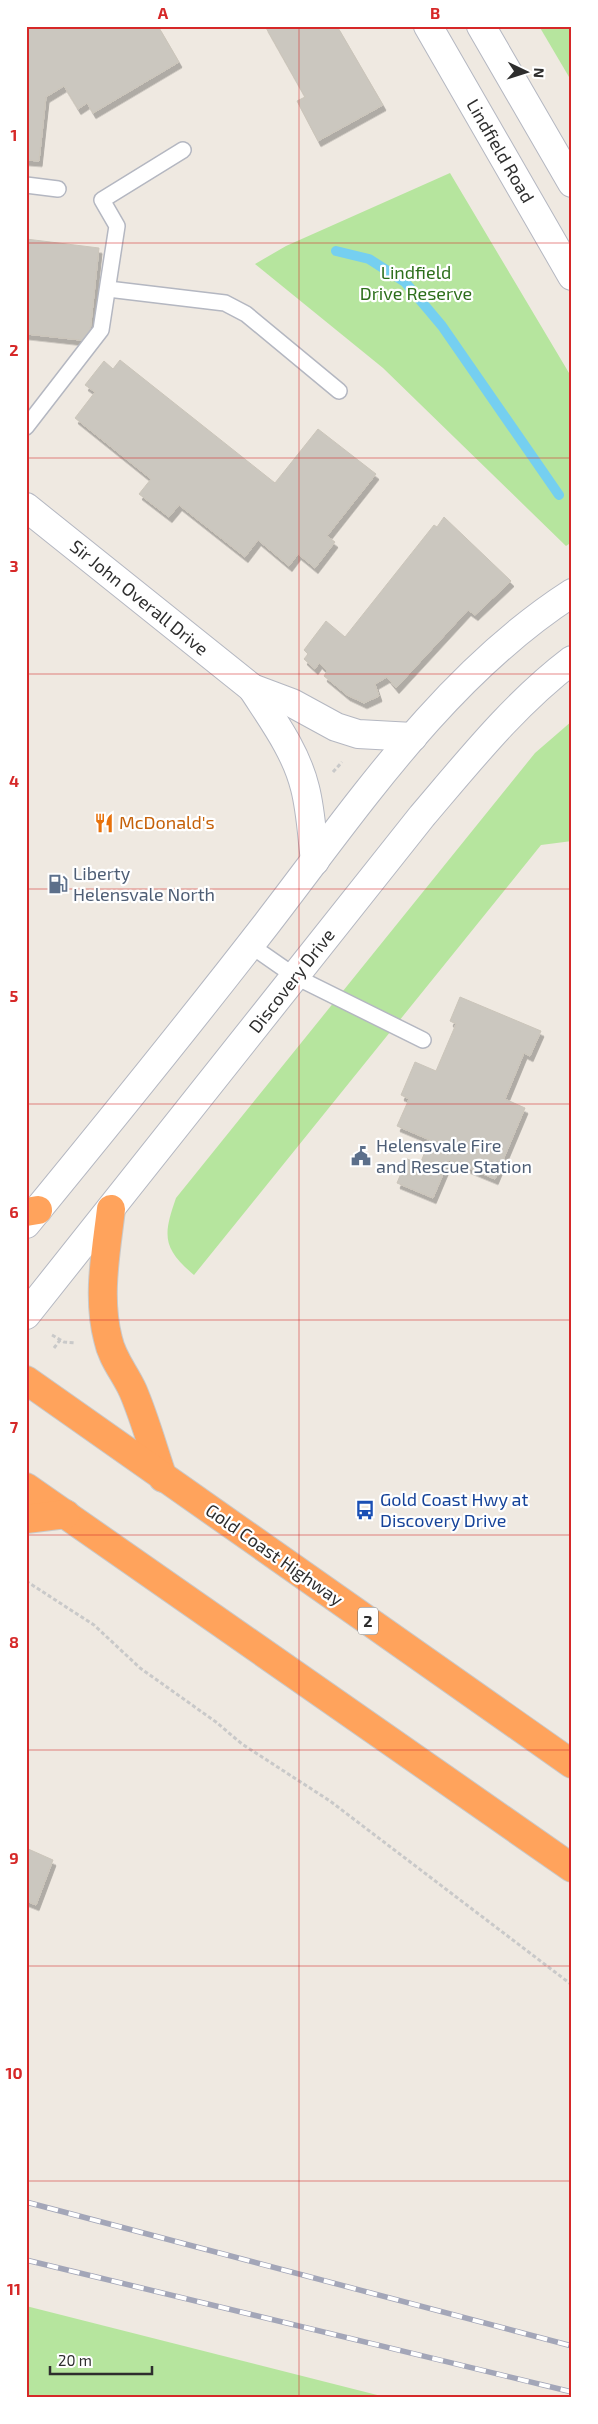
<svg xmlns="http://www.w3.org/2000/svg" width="598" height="2424" font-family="'Exo 2',sans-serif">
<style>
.green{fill:#b6e59e}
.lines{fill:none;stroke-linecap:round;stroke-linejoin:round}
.stream{stroke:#75cff0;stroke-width:10}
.building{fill:#cbc7bf;stroke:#cbc5ba;filter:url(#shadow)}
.lane-casing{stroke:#b4b7c1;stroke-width:18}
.street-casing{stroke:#b4b7c1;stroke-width:30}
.secondary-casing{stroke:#b4b7c1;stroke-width:30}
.highway-casing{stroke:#c9c9c9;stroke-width:30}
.path{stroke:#c9c9c9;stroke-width:3;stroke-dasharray:4 2.5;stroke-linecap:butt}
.lane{stroke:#fff;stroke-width:15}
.street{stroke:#fff;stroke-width:28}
.secondary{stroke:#fff;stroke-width:28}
.highway{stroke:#ffa35c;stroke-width:28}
.rail-casing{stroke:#a3a6b8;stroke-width:5.5}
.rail{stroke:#fff;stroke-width:4;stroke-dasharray:11;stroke-linecap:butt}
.grid{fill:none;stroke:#d62828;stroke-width:1;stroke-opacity:0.55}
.labels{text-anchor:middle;stroke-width:4.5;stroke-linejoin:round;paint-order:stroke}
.shield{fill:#fff;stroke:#6d6d6d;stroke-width:1}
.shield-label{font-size:16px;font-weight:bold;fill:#2e2e2e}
.street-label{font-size:18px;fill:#2e2e2e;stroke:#fff}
.park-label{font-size:18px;fill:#2c6e1b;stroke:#fff}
.food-label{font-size:18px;fill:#c56008;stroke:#fff;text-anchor:start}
.service-label{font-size:18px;fill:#4e5e75;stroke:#fff;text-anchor:start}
.transit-label{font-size:18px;fill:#164399;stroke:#fff;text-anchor:start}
.neatline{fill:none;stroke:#d62828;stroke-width:2}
.grid-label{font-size:16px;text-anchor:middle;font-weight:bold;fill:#d62828}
</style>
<defs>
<filter id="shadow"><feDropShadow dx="3" dy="5.5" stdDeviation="0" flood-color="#0004"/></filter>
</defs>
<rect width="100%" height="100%" fill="#efe9e1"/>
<g class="green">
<polygon points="539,26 572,26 572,82"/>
<polygon points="450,173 572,378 572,542 566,546 383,368 255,264 286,246"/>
<path d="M572,721V841L541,845L194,1275C162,1248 163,1235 176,1198L535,753Z"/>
<polygon points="26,2306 389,2398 26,2398"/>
</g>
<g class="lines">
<polyline class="stream" points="336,251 369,259 405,282 442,326 559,495"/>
</g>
<g class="building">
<polygon points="26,26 158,26 179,62 93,113 87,103 78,109 64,86 46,97 39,161 26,160"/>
<polygon points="265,26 337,26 383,105 318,141 297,101 305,97"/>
<polygon points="26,239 99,248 89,341 26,334"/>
<polygon points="120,360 275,483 318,429 376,474 327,536 335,542 315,568 298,554 289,566 258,540 245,557 179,505 169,517 139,494 151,479 75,418 95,392 85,385 104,361 113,369"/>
<polygon points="444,517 511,581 475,615 468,610 396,688 387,677 375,684 379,696 364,703 347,695 324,676 327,671 319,663 315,669 304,659 308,654 304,650 326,621 345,637 434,525 437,527"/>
<polygon points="460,997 541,1031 530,1056 524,1053 505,1099 525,1108 495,1179 449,1160 433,1198 397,1183 407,1159 420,1164 430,1140 397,1126 409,1099 401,1095 415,1062 436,1071 456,1024 450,1021"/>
<polygon points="26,1848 53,1860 36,1905 26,1901"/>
</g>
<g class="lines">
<defs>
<g id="lane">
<polyline points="26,185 58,189"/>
<polyline points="108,289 225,303 246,314 339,391"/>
<polyline points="26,427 101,330 117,226 102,200 183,150"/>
<polyline points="250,945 296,977 423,1040"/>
</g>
<g id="street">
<polyline points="26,507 252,688 292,703 336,727 358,734 413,737"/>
<path d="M252,688C272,719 296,751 305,788C311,811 312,837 315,861"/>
</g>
<g id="secondary">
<polyline points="428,26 572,276"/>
<polyline points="481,26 572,183"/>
<path d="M26,1224C108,1124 189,1024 268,922C358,805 446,674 572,593"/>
<path d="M26,1315L422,816C469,761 514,704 572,660"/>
</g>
<g id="highway">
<path d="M111,1209C106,1252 97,1297 108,1339C112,1359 125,1373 133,1391C145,1419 153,1449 163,1478"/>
<polyline points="26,1212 38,1210"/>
<polyline points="26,1380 572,1764"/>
<polyline points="26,1487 572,1868"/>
<polyline points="26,1519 66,1514"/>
</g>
</defs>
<use href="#lane" class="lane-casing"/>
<use href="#street" class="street-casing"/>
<use href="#secondary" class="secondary-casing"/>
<use href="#highway" class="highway-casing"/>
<g class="path">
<polyline points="333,772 342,762"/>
<polyline points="52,1335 64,1342 76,1343"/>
<polyline points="54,1348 60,1340"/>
<polyline points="26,1581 94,1625 140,1668 216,1722 242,1744 330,1801 572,1985"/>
</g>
<use href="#lane" class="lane"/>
<use href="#street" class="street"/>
<use href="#secondary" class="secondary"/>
<use href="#highway" class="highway"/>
<defs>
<g id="rail">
<polyline points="26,2202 572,2346"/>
<polyline points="26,2260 572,2392"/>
</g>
</defs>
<use href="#rail" class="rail-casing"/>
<use href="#rail" class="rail"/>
</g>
<path class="grid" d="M299,26V2398M26,243H572M26,458H572M26,674H572M26,889H572M26,1104H572M26,1320H572M26,1535H572M26,1750H572M26,1966H572M26,2181H572"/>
<defs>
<symbol id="restaurant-bare" viewBox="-9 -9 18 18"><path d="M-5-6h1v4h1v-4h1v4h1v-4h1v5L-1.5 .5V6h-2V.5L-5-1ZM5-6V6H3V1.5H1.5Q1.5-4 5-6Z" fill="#e8710a" stroke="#fff" stroke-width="2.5" paint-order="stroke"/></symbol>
<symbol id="fuel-bare" viewBox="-9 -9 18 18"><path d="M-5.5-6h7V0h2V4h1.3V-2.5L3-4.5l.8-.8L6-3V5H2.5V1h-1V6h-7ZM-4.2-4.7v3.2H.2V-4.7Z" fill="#5c6f8a" stroke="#fff" stroke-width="2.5" paint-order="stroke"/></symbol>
<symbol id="civic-bare" viewBox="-9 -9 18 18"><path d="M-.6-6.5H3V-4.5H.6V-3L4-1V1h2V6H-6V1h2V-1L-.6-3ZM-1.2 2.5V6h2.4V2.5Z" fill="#5c6f8a" stroke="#fff" stroke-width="2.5" paint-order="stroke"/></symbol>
<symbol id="bus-bare" viewBox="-9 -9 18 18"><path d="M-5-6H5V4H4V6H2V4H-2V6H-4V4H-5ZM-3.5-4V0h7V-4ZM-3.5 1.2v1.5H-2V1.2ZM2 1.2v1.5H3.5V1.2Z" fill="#1a4fb4" stroke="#fff" stroke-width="2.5" paint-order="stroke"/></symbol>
</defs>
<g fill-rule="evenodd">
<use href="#restaurant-bare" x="90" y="809" width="28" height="28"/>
<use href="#fuel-bare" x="44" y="870" width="28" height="28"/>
<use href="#civic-bare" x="347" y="1142" width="28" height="28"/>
<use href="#bus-bare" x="351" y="1496" width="28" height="28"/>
</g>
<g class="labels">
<rect class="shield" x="358" y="1607.5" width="20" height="27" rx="4"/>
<g class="shield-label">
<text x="368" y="1627">2</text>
</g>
<g class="street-label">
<text transform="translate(500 151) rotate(60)" y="6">Lindfield Road</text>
<text transform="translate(139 598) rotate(39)" y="6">Sir John Overall Drive</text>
<text transform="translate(292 981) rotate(-52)" y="6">Discovery Drive</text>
<text transform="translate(274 1555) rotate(35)" y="6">Gold Coast Highway</text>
</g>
<g class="park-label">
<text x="416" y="279">Lindfield<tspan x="416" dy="21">Drive Reserve</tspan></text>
</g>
<g class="food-label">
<text x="119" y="829">McDonald's</text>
</g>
<g class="service-label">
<text x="73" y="880">Liberty<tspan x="73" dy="21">Helensvale North</tspan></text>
<text x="376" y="1152">Helensvale Fire<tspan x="376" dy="21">and Rescue Station</tspan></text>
</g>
<g class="transit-label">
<text x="380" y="1506">Gold Coast Hwy at<tspan x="380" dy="21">Discovery Drive</tspan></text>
</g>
</g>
<rect width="598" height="2424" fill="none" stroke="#ffffff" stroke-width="55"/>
<g transform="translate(526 72) rotate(94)" stroke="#ffffff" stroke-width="4" paint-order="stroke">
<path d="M0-4L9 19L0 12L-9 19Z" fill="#2e2e2e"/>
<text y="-8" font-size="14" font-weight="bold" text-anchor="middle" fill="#2e2e2e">N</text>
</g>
<path d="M50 2366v8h102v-8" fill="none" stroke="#2e2e2e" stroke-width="2.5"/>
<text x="58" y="2366" font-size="15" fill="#2e2e2e" stroke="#ffffff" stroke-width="4" paint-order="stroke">20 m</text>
<rect x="28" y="28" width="542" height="2368" class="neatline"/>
<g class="grid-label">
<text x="163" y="19">A</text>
<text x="435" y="19">B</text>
<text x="14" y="141">1</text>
<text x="14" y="356">2</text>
<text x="14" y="572">3</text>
<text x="14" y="787">4</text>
<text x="14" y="1002">5</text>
<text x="14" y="1218">6</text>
<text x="14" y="1433">7</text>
<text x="14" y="1648">8</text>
<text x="14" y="1864">9</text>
<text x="14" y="2079">10</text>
<text x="14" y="2295">11</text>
</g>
</svg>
